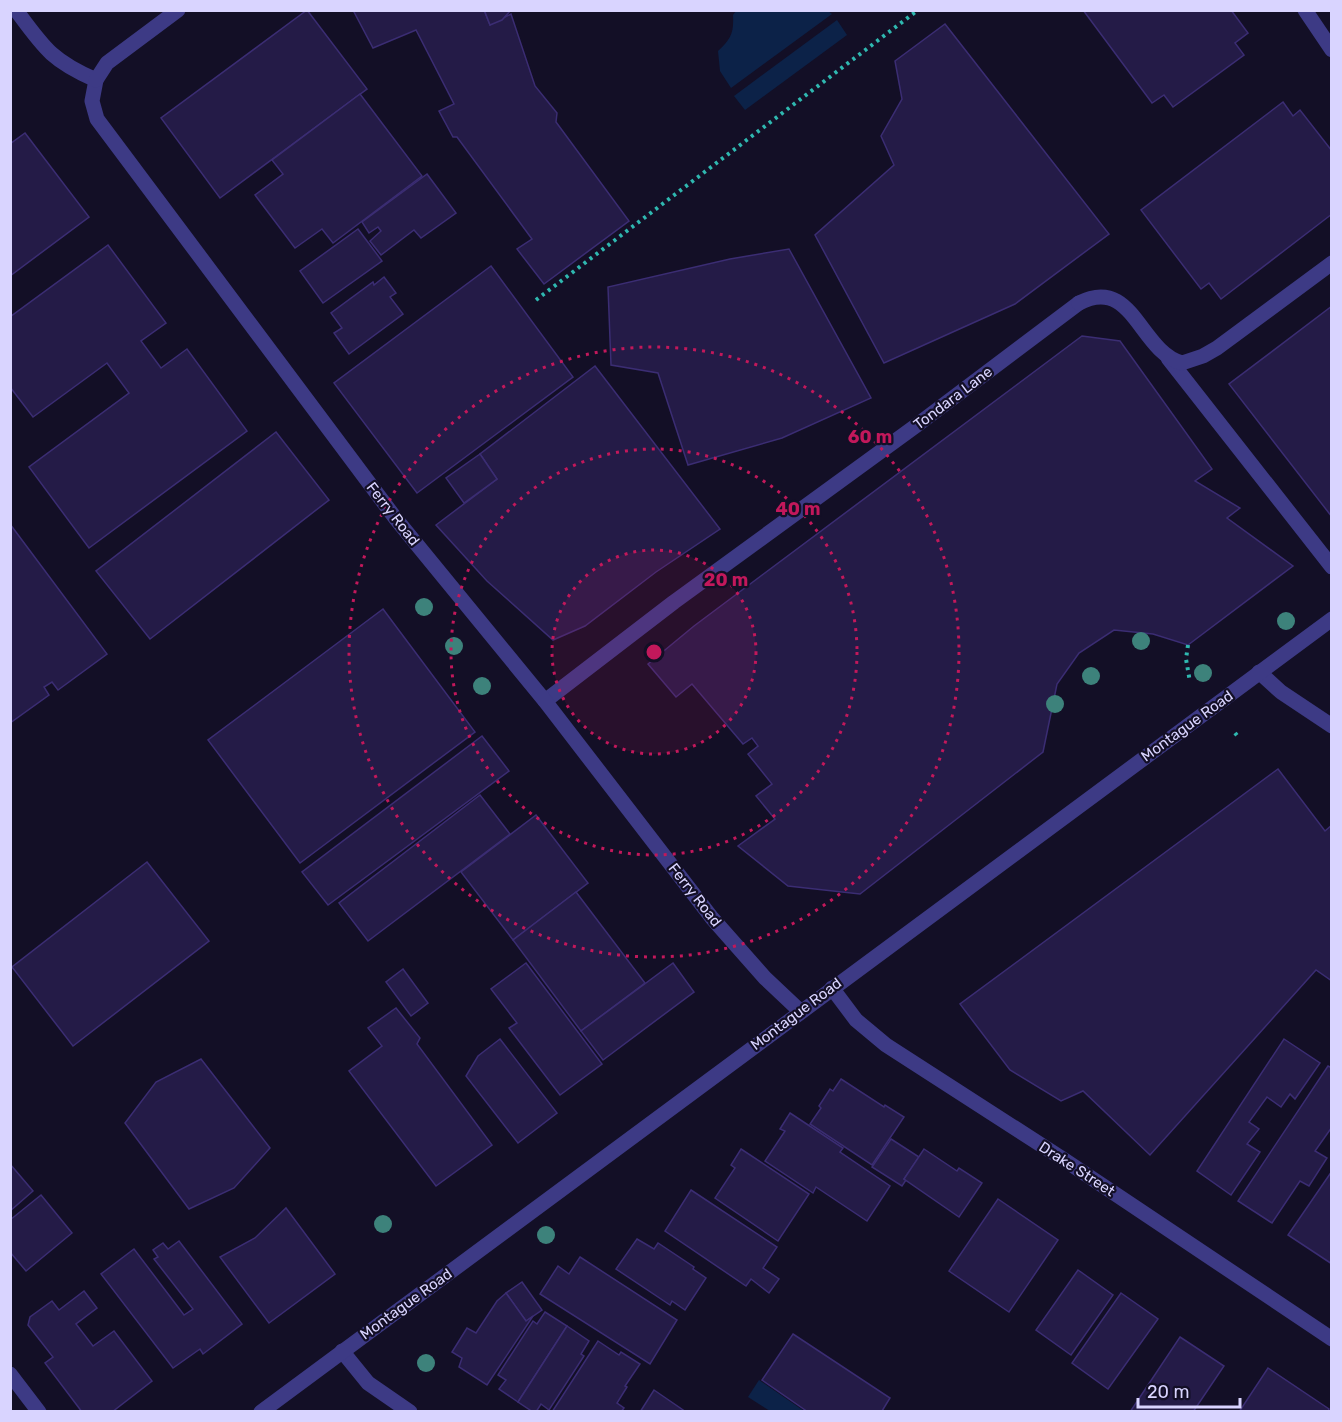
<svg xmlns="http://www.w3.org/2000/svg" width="1342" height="1422" font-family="Rubik,sans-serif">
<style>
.water{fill:#0c2248}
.building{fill:#241b47;stroke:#3b2d73;stroke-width:1.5}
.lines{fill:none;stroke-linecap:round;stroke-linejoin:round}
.path{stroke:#2fb8b0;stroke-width:4;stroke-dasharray:3 4.5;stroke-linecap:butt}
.service{stroke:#3d3a85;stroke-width:15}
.minor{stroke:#3d3a85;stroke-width:15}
.tertiary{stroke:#3d3a85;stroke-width:15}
.tree{fill:#3d827b}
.ring{fill:none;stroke:#c2185b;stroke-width:3;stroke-dasharray:3 6}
.labels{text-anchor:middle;stroke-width:4.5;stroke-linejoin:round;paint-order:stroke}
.street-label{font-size:15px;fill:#d9d4ff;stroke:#130f26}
.centre{fill:#c2185b;stroke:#130f26;stroke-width:3}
.ring-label{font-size:18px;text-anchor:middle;font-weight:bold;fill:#c2185b;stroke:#130f26;stroke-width:4.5;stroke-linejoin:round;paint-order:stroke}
</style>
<rect width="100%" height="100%" fill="#130f26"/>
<g class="water">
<path d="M828,11L832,14L731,88L720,71L718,51C731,39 734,33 733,15L736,11Z"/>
<polygon points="837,20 847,35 745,110 734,96"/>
<polygon points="759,1380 804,1411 770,1411 748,1397"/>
</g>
<g class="building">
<polygon points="307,10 367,89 220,198 161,118"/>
<polygon points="353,10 484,10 490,25 511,14 535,86 557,113 556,122 629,221 544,284 517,249 532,239 457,137 453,137 439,111 454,104 416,30 373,48"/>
<polygon points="487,10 511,10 502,20 490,25 485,12"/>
<polygon points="1083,10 1231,10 1248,33 1235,43 1244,55 1173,107 1164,95 1152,103"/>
<polygon points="945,24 1109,234 1015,304 884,363 815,235 894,165 881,136 902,99 895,61"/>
<polygon points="360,94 422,176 333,243 322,229 295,248 255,195 283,174 272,160"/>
<polygon points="1283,102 1293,116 1300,110 1332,151 1332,214 1221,299 1209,283 1201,289 1141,210"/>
<polygon points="25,133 89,217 10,276 10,144"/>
<polygon points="427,174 456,213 421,238 414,230 381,255 370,241 381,231 378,227 369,233 362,222"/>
<polygon points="358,229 382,261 323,303 300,271"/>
<polygon points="108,245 166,323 141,341 161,368 187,349 247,431 89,548 29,467 129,393 107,363 33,417 10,387 10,317"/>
<polygon points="789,249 871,398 782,438 688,465 658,373 611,365 608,287 730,259"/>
<polygon points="491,266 573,377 417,493 334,383"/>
<polygon points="384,277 396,293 390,297 403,314 349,354 334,333 342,328 331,313 373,282 374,285"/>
<polygon points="1332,306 1332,517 1229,384"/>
<polygon points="1082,336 1120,341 1212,469 1195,481 1240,508 1227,518 1293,566 1188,645 1153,634 1114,630 1079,653 1057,684 1043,752 860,894 788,886 738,846 775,819 756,796 772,784 748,754 758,746 752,738 743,744 692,684 676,697 648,664 694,626"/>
<polygon points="595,366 720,529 656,572 585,626 553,640 487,581 436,525 497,479 480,454"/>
<polygon points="276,432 329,500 150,639 96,571"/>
<polygon points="480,454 497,479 464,503 446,478"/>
<polygon points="10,524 107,654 58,690 52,682 44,687 49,695 10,723"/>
<polygon points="383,609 475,732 300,863 208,740"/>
<polygon points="482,736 509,771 328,905 302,872"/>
<polygon points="1278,769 1325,831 1332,825 1332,981 1316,970 1150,1155 1083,1091 1061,1101 1010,1070 960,1004"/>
<polygon points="480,795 510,834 368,941 339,903"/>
<polygon points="536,815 588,883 513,940 461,872"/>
<polygon points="147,862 209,941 73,1046 12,967"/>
<polygon points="576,892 645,983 581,1031 513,940"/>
<polygon points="526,963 602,1064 560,1095 509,1028 517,1023 491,989"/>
<polygon points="673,963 694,992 603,1060 581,1031"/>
<polygon points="403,969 428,1003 411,1016 386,982"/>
<polygon points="396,1008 420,1038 417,1044 492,1145 436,1186 349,1071 382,1046 368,1028"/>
<polygon points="500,1039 557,1113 518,1143 466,1076 478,1056"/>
<polygon points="1284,1039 1320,1063 1295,1099 1290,1094 1281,1107 1267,1097 1249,1122 1259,1129 1247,1144 1260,1152 1231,1195 1197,1171"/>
<polygon points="201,1059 270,1148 234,1188 189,1209 125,1123 156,1082"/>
<polygon points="1328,1066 1332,1068 1332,1127 1315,1151 1327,1158 1309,1186 1300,1181 1272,1223 1238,1201"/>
<polygon points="841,1079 884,1107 885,1105 904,1117 872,1165 810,1124 821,1108 819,1106 830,1089 833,1091"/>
<polygon points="790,1113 843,1148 840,1152 890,1186 867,1221 816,1187 813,1193 765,1161 785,1131 780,1129"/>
<polygon points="891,1139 919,1157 904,1179 906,1180 902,1186 872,1167"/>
<polygon points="741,1149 809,1194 778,1241 715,1198 735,1168 731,1165"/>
<polygon points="924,1149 957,1171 959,1168 982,1183 959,1217 904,1179"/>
<polygon points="10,1164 33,1191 10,1211"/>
<polygon points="1332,1171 1332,1264 1288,1235"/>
<polygon points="691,1190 777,1247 763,1268 779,1279 769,1293 751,1279 746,1286 665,1231"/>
<polygon points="41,1195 72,1233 26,1271 10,1252 10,1220"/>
<polygon points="998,1199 1058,1240 1009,1312 949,1271"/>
<polygon points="286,1208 335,1274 269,1323 220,1257 255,1238"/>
<polygon points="637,1239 654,1249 658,1243 694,1267 693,1269 706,1278 685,1310 672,1301 670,1305 616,1269"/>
<polygon points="179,1241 242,1324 203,1354 200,1349 173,1368 101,1274 134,1249 184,1315 193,1309 154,1259 158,1257 153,1250 163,1243 168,1249"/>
<polygon points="580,1257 677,1320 650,1364 540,1294 558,1266 569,1274"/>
<polygon points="1078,1270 1113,1295 1071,1355 1036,1330"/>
<polygon points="522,1282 542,1310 526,1321 506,1293"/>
<polygon points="84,1291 97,1308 76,1324 93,1346 114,1331 152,1381 112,1412 82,1412 45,1363 53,1357 28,1325 30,1317 52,1301 59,1310"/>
<polygon points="506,1293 526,1321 533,1316 487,1385 459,1367 462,1358 452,1352 467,1328 476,1333 497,1301"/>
<polygon points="1121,1293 1158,1319 1108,1389 1072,1363"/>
<polygon points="545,1312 567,1326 518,1402 499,1389 506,1380 498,1375 533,1321 537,1324"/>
<polygon points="567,1326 589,1341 581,1354 584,1356 549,1410 541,1404 536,1412 533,1412 518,1402"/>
<polygon points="793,1334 890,1398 882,1411 883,1412 808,1412 762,1380"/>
<polygon points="1180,1337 1224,1366 1193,1412 1130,1412"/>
<polygon points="598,1341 619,1355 621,1352 640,1364 625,1386 627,1387 617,1403 624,1408 621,1412 552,1412"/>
<polygon points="1268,1368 1329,1409 1328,1412 1239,1412"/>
<polygon points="654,1390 686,1412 640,1412"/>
</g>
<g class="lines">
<g class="path">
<polyline points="536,300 918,10"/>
<polyline points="1188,645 1186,659 1190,682"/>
<polyline points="1235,733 1239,738"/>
</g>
<g class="service">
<polyline points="1168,358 1332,567"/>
<polyline points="545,701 674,602 917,425 1079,303"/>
</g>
<g class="minor">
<path d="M16,10C44,48 52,61 96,80L92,101L97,119L396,519L545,701L712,918L765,978L800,1011"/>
<polyline points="1305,10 1332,50"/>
<polyline points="96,80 107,63 178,10"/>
<path d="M1079,303C1133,275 1139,351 1182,363L1203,356L1217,348L1332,263"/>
<polyline points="1259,672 1281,692 1332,726"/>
<polyline points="832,988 856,1020 886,1045 1066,1161 1332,1339"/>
<polyline points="342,1351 368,1383 410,1412"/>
<polyline points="10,1374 39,1412"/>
</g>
<polyline class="tertiary" points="261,1412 1332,619"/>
</g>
<g class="tree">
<circle cx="424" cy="607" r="9"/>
<circle cx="1286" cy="621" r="9"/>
<circle cx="1141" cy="641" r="9"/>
<circle cx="454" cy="646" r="9"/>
<circle cx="1203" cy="673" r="9"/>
<circle cx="1091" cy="676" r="9"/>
<circle cx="482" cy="686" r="9"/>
<circle cx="1055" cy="704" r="9"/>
<circle cx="383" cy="1224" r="9"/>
<circle cx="546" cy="1235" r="9"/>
<circle cx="426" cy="1363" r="9"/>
</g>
<circle cx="654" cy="652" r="102" fill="#c2185b" fill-opacity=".12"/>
<g class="ring">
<circle cx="654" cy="652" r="102"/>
<circle cx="654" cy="652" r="203"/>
<circle cx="654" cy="652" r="305"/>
</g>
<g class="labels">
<g class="street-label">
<text transform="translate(953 398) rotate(-37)" y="5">Tondara Lane</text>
<text transform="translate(393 514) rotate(52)" y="5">Ferry Road</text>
<text transform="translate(1187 726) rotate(-36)" y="5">Montague Road</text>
<text transform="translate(695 895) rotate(52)" y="5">Ferry Road</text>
<text transform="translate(796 1014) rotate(-37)" y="5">Montague Road</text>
<text transform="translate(1077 1169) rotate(33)" y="5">Drake Street</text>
<text transform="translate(406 1304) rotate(-36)" y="5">Montague Road</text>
</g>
</g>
<circle cx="654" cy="652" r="9" class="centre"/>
<g class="ring-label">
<text x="870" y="443">60 m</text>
<text x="798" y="515">40 m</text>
<text x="726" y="586">20 m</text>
</g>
<rect width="1342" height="1422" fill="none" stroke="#d9d4ff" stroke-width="24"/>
<path d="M1138 1398v9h102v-9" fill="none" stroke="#d9d4ff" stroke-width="3"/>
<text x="1147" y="1398" font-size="18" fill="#d9d4ff" stroke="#130f26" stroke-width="4.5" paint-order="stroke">20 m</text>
</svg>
